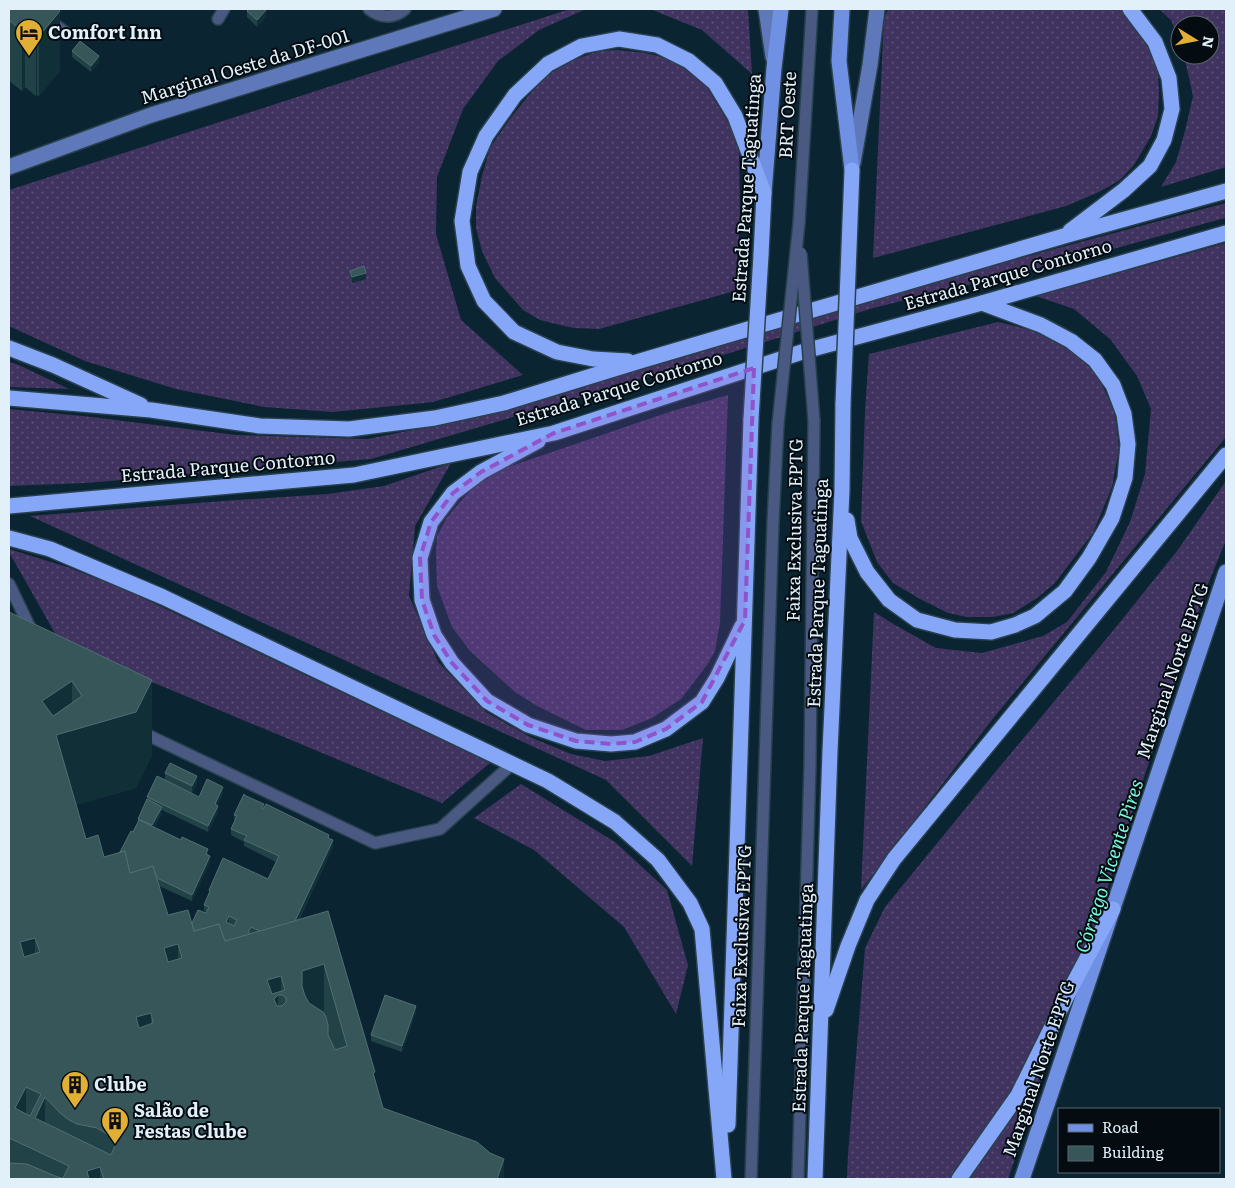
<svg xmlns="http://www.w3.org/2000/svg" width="1235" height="1188" font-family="Literata,serif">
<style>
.grass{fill:url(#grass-dots)}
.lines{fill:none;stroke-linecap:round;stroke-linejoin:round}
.lane-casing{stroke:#29414e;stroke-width:14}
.secondary-casing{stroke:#29414e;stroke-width:18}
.primary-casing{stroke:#29414e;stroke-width:18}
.highway-casing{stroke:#29414e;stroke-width:18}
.lane{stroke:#495982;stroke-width:11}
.secondary{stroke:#5e78b9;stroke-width:15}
.primary{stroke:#6f90e3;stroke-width:15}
.highway{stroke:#86a7f7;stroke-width:15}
.lane-bridge-casing{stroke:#29414e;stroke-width:14;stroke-linecap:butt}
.highway-bridge-casing{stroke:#29414e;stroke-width:18;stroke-linecap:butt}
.lane-bridge{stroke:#495982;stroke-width:11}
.highway-bridge{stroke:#86a7f7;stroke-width:15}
.wall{fill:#214347}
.shaded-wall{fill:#102f37}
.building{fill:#36565a;stroke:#516e73;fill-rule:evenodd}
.marked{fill:#8f53cb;fill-opacity:0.2;stroke:#8f53cb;stroke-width:4;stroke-dasharray:10 6;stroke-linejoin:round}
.labels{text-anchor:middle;stroke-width:4;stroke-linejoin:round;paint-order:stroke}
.poi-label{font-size:18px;font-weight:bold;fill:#e1f0f9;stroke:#040c12;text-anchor:start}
.street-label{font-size:18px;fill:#e1f0f9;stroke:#040c12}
.water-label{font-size:19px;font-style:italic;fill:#78f8da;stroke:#040c12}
</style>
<defs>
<pattern id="grass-dots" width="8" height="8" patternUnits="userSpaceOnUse" patternTransform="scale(1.25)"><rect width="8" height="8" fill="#40335f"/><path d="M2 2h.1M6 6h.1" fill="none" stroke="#5b5177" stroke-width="1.8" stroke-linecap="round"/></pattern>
</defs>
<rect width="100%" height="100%" fill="#0b2432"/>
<g class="grass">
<polygon points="570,9 586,9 539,30 498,61 463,109 437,177 436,234 461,320 523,375 433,402 333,412 264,407 176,389 85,361 9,326 9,190"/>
<polygon points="650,9 748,9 752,74 702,30"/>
<polygon points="888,9 1121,9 1145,39 1158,72 1159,91 1158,116 1151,136 1134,165 1120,180 1099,192 1066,206 873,258 884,18"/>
<polygon points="1159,9 1226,9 1226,167 1161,187 1176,162 1185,131 1193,96 1184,55 1210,55 1210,25 1180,25 1180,41 1171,20"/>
<polygon points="617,50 646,53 666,58 684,68 702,79 729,124 739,151 740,219 735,291 599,329 574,328 556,324 540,320 523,310 495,278 482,251 476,228 476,206 482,176 490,148 509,120 529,95 544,79 559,67 579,58 598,51"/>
<polygon points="1226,203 1226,218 1221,219 1095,254 873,308 733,352 371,459 85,483 9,486 9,409 83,416 236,435 367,439 474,418 872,298"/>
<polygon points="1226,243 1226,437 991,721 861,890 874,612 895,625 936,648 982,653 1043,636 1067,622 1106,572 1130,522 1145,474 1151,409 1137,376 1110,339 1074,309 1036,296"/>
<polygon points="998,322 1035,331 1069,349 1097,374 1115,413 1119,449 1112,487 1093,533 1054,584 1037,598 1013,613 993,617 967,617 948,613 920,599 893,583 877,562 861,521 865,411 869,354"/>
<polygon points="9,362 19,365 69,389 9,387"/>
<polygon points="728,395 720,623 715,651 707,665 681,699 652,718 622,730 586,730 537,706 515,692 470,651 452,627 437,586 436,553 437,536 446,519 459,503 476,485 508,467 672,411"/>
<polygon points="451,463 415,526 409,596 438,662 486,712 530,737 571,754 605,761 649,756 703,738 692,866 606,780 30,516 223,501 328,494 384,486"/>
<polygon points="1226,481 1226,540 1208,584 1098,916 1008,1179 847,1179 848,1154 865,948 885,907 992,776 1112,632 1177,551"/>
<polygon points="9,549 70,568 128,591 490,763 442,803 61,644 9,552"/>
<polygon points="521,784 615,842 667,890 688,965 676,1014 624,927 534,850 474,818"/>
</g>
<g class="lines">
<defs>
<g id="lane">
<polyline points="33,9 66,33"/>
<path d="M369,9C380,18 394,19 405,9"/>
<polyline points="218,19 224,9"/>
<polyline points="799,223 812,9"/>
<polyline points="9,584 33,634"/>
<polyline points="139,731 375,843 440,829 512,764"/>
<polyline points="751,1179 773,522 778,424"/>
<polyline points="798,1179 810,765 814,421"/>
</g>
<g id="secondary">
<polyline points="766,9 773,57"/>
<polyline points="853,163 870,65 877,9"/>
<polyline points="9,167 151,115 494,9"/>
</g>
<g id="primary">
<polyline points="842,9 839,61 852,170"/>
<polyline points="764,193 774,68 781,9"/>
<polyline points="1022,1179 1226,572"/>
</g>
<g id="highway">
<polyline points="1070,231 1124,190 1150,166 1164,140 1172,109 1169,78 1155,42 1130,9"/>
<polyline points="9,348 53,365 141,405"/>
<polyline points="628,361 593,359 557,352 514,332 484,301 468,266 462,221 470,172 486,136 515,95 548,64 582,46 619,39 657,45 689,61 715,83 735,116 764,193 761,255"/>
<polyline points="9,398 151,410 260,426 349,429 435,418 504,403 640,361 1064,236 1226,191"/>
<polyline points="538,441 481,472 453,493 431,522 420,558 422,600 434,635 452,663 487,701 528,725 576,741 611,744 635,742 666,729 702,702 717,678 742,626"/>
<polyline points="9,506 354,475 554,433 805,351 982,303 1226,233"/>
<polyline points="847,520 850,538 867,572 889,600 917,620 955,630 991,632 1015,625 1035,616 1065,591 1089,558 1112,518 1125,478 1128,444 1124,414 1113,385 1095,360 1071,341 1041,325 982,303"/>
<polyline points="9,538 50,549 163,597 548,781 615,822 658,860 690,903 702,929 724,1179"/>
<polyline points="826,1010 848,946 867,900 894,859 1226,455"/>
<polyline points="728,1125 751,419"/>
<polyline points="815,1179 830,751 842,490 843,404"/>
<polyline points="959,1179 1018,1095 1072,986 1113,909"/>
</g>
</defs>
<use href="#lane" class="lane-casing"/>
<use href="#secondary" class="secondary-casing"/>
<use href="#primary" class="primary-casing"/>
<use href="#highway" class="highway-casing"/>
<use href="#lane" class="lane"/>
<use href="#secondary" class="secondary"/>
<use href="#primary" class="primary"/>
<use href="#highway" class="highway"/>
<defs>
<g id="lane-bridge">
<polyline points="801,253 814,421"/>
<polyline points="778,424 799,223"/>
</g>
<g id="highway-bridge">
<polyline points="843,404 852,170"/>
<polyline points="751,419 761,255"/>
</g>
</defs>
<use href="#lane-bridge" class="lane-bridge-casing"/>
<use href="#highway-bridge" class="highway-bridge-casing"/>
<use href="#lane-bridge" class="lane-bridge"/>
<use href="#highway-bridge" class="highway-bridge"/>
</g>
<g class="wall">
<polygon points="9,9 60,9 60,71 39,96 37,95 36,96 25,87 22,91 9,81"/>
<polygon points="247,11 266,17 257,27 247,17"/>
<polygon points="72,51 99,62 91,72 72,57"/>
<polygon points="350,271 366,279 352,283 350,277"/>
<polygon points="9,612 152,755 136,788 76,805 86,839 104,857 120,852 133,832 138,822 138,819 147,799 147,797 199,797 223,793 217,806 218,812 208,832 162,810 162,813 154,828 208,854 210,862 192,901 159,886 168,915 192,923 206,913 207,912 204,911 204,905 209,894 209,890 268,879 276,862 244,846 244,842 231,835 231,829 234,821 234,815 246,796 264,808 329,838 333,847 299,920 328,911 383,1108 504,1179 9,1179"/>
<polygon points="165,773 197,783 192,793 165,780"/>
<polygon points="416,1012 402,1052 371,1041 371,1035"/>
</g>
<g class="shaded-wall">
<polygon points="59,9 60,9 60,71 39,96 39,36"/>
<polygon points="266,10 266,17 257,27 257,20"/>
<polygon points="25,27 25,87 22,91 22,31"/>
<polygon points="37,35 37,95 36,96 36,36"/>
<polygon points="99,56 99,62 91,72 91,66"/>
<polygon points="366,273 366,279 352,283 352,277"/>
<polygon points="152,680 152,755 136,788 56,811 42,701 72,681 72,731"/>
<polygon points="197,776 197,783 192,793 192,786"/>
<polygon points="223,787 223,793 215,811 215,804"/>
<polygon points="218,806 218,812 208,832 208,826"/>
<polygon points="162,807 162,813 152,832 152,825"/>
<polygon points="333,840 333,847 289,939 289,933"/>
<polygon points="210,856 210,862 192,901 192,895"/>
<polygon points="229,916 229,923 226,929 226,922"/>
<polygon points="35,938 35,1013 20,942"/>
<polygon points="178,944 178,1019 164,948"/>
<polygon points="324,964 324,1040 302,1046 302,971"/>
<polygon points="281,976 281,995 278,995 278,1071 267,980"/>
<polygon points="416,1006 416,1012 402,1052 402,1046"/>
<polygon points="151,1013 151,1088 136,1017"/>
<polygon points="26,1087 26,1146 15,1108"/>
<polygon points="45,1097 45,1155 35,1118"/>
<polygon points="504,1159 504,1179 497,1179"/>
<polygon points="100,1167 100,1179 87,1179 87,1171"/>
</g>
<g class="building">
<polygon points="9,9 59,9 58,9 60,11 39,36 37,35 36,36 25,27 22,31 9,20"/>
<polygon points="249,9 264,9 266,10 257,20 247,11"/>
<polygon points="80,41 99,56 91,66 72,51"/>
<polygon points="364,266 366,273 352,277 350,271"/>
<path d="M9,612L152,680L136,712L56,735L86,839L98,835L104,857L125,851L130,873L153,866L168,915L188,910L194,931L219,924L225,941L328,911L375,1072L373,1073L383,1108L477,1142L490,1153L504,1159L497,1179H104L100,1167L87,1171L89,1179H9V1163L27,1164L55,1176L61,1178H63L69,1166L9,1138V907H10L9,901ZM72,681L82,696L53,716L42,701ZM35,938L40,952L24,957L20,942ZM178,944L182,958L168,962L164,948ZM324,964L347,1046L335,1050L328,1035V1025L326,1017L323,1012L309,1003L305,996L302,986V971ZM281,976L285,990L272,994L267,980ZM278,995H282L286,998V1002L282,1006H277L275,1002L274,999ZM151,1013L153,1023L139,1028L136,1017ZM26,1087L41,1094L30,1116L15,1108ZM45,1097L60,1113L69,1120L77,1124L97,1128L110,1136L116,1143L111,1155L35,1118Z"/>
<polygon points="170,763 197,776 192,786 165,773"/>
<polygon points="157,776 199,797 207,779 223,787 215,804 218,806 208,826 147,797"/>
<path d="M244,794L246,796L264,804L262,808H264L266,804L329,835L328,838L333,840L295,921L260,931L251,927L248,932L250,934L225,941L219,924L194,931L192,923L198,910L206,913L209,907L204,905L210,891L209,890L223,858L268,879L279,856L244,840L247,836L231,829L237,816L234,815ZM229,916L237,920L234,926L226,922Z"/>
<polygon points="147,799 162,807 152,825 138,819"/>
<polygon points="139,820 181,840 182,837 208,849 206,854 210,856 192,895 157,878 153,866 130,873 125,851 120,852 131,831 133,832"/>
<polygon points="385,995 416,1006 402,1046 371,1035"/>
</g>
<path class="marked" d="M754,368L745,620L702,702L666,729L635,742L611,744L576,741L528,725L487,701L452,663L434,635L422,600L420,558L431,522L453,493L481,472L554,433Z"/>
<defs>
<symbol id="hotel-pin" viewBox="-11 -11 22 30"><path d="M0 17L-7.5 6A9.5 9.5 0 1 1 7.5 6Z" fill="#e1af34" stroke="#040c12"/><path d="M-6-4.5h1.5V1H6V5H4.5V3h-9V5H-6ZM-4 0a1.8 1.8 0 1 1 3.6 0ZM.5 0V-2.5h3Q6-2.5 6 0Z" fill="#111"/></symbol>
<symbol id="building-pin" viewBox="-11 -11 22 30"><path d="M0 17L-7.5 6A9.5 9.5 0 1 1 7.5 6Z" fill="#e1af34" stroke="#040c12"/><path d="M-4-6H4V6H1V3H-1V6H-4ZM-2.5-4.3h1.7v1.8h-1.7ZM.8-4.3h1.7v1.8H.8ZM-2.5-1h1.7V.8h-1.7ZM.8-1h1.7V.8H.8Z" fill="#111"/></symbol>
</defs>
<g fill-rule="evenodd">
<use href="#hotel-pin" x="13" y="17" width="32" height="43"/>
<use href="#building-pin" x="59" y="1069" width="32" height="43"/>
<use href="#building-pin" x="99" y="1105" width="32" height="43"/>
</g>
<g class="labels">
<g class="poi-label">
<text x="48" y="39">Comfort Inn</text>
<text x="94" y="1091">Clube</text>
<text x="134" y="1117">Salão de<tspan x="134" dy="21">Festas Clube</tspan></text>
</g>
<g class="street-label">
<text transform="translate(245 67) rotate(-17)" y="6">Marginal Oeste da DF-001</text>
<text transform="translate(788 115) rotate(-87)" y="6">BRT Oeste</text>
<text transform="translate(747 188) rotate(-86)" y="6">Estrada Parque Taguatinga</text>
<text transform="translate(1008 275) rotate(-16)" y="6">Estrada Parque Contorno</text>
<text transform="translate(619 389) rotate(-17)" y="6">Estrada Parque Contorno</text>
<text transform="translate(228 467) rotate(-5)" y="6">Estrada Parque Contorno</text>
<text transform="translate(795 530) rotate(-89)" y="6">Faixa Exclusiva EPTG</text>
<text transform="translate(818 593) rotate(-88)" y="6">Estrada Parque Taguatinga</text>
<text transform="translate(1173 671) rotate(-71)" y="6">Marginal Norte EPTG</text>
<text transform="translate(742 936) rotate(-88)" y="6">Faixa Exclusiva EPTG</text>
<text transform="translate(803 998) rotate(-88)" y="6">Estrada Parque Taguatinga</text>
<text transform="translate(1039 1069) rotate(-71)" y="6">Marginal Norte EPTG</text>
</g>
<g class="water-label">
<text transform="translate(1109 866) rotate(-72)" y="7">Córrego Vicente Pires</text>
</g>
</g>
<rect width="1235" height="1188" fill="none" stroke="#e1f0f9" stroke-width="20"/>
<rect x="1058" y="1108" width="162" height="65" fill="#040c12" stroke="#5c676e"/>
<rect x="1068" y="1124" width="25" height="8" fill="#6f90e3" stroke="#5c676e"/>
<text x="1102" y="1133" font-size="15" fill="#e1f0f9">Road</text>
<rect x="1068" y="1146" width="25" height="15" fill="#36565a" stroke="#5c676e"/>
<text x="1102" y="1158" font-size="15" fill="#e1f0f9">Building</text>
<g transform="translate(1195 40) rotate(100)"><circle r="24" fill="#040c12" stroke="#5c676e"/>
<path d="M0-4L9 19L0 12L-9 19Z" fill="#e1af34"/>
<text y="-8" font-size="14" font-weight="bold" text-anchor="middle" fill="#e1f0f9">N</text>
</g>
</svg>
